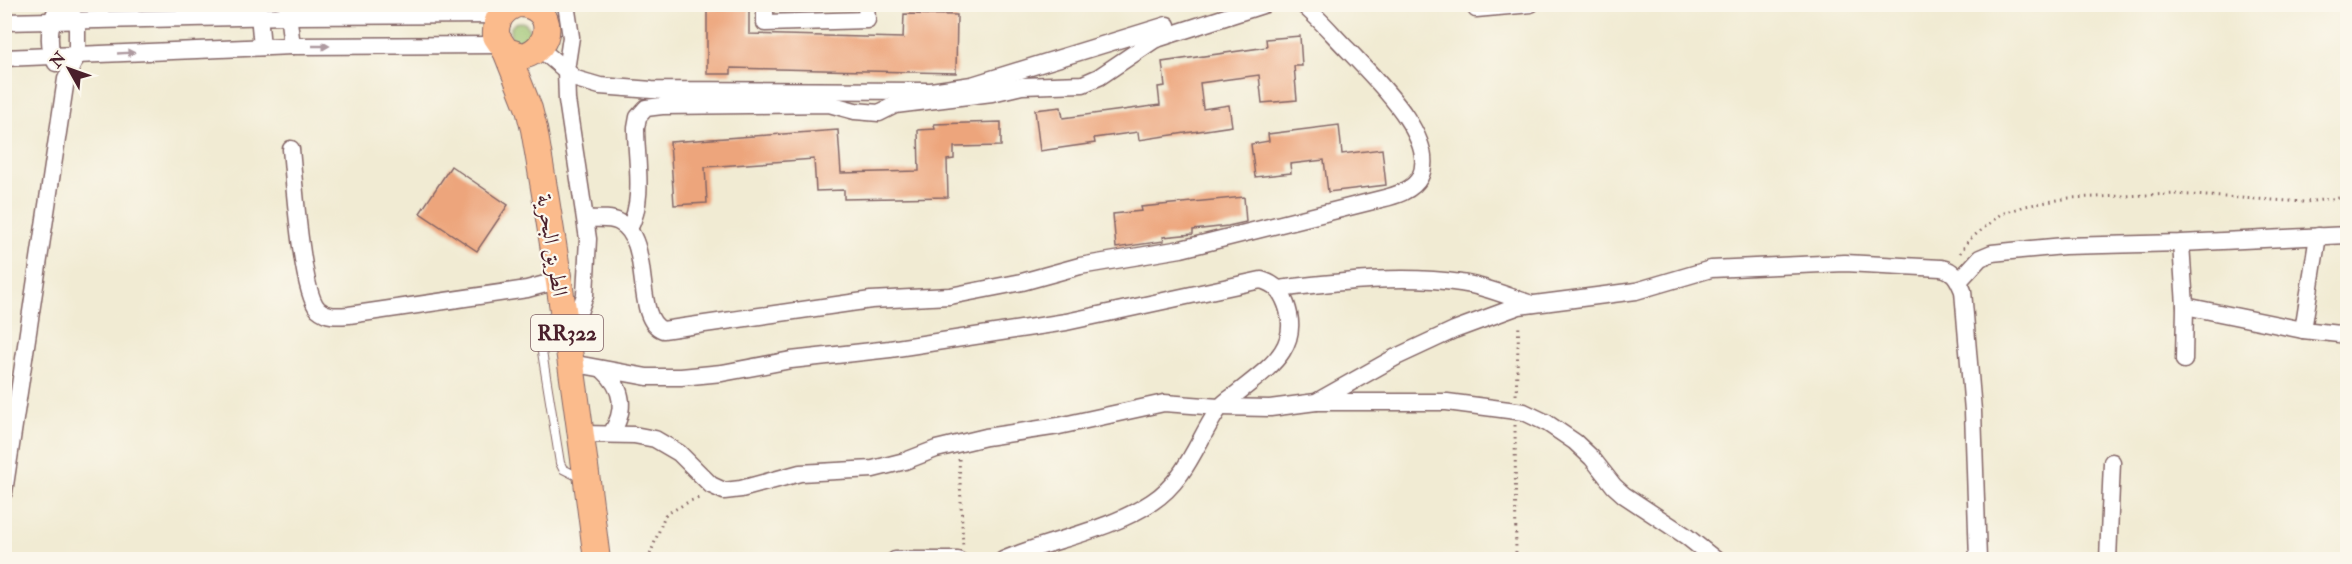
<svg xmlns="http://www.w3.org/2000/svg" width="2352" height="564" font-family="'IM FELL Double Pica',Amiri,serif">
<style>
.green{fill:#9ac16c;stroke:#72704c;stroke-width:1.5}
.building{fill:#eda57c}
.lines{fill:none;stroke-linecap:round;stroke-linejoin:round}
.service-casing{stroke:#846666;stroke-width:10}
.minor-casing{stroke:#846666;stroke-width:19}
.primary-casing{stroke:#846666;stroke-width:28}
.path{stroke:#846666;stroke-width:3;stroke-dasharray:1.5 4.5;stroke-linecap:butt}
.service{stroke:#fff;stroke-width:8}
.minor{stroke:#fff;stroke-width:16}
.primary{stroke:#fbbb8c;stroke-width:26}
.oneway{fill:#ae9aa0}
.labels{text-anchor:middle;stroke-width:4.5;stroke-linejoin:round;paint-order:stroke}
.shield{fill:#fbf7ec;stroke:#7f6065;stroke-width:1.5}
.shield-label{font-size:21px;font-weight:bold;fill:#4a1f2b}
.street-label{font-size:22px;fill:#4a1f2b;stroke:#fbf7ec}
</style>
<rect width="100%" height="100%" fill="#fbf7ec"/>
<filter id="ink" filterUnits="userSpaceOnUse"><feTurbulence type="fractalNoise" baseFrequency=".0167" numOctaves="2"/><feDisplacementMap in="SourceGraphic" scale="12" xChannelSelector="R" yChannelSelector="G"/><feConvolveMatrix kernelMatrix="1 2 1 2 8 2 1 2 1" color-interpolation-filters="sRGB"/></filter>
<filter id="wash" filterUnits="userSpaceOnUse"><feTurbulence type="fractalNoise" baseFrequency=".008" numOctaves="4" result="noise"/><feDisplacementMap in="SourceGraphic" scale="24" xChannelSelector="R" yChannelSelector="G"/><feGaussianBlur stdDeviation="1.35" result="paint"/><feColorMatrix in="noise" values="0 0 0 0 0 0 0 0 0 0 0 0 0 0 0 0 0 1.4 0 .05"/><feComposite in="paint" operator="in"/></filter>
<g filter="url(#wash)">
<rect width="100%" height="100%" fill="#f1ebd3"/>
<circle class="green" cx="520" cy="32" r="10"/>
<g id="blocks">
<g class="building">
<polygon points="707,9 749,9 749,34 903,38 904,14 957,15 956,73 731,68 731,74 707,74"/>
<polygon points="1300,36 1302,66 1294,66 1297,100 1262,103 1259,75 1200,83 1203,109 1229,105 1232,126 1139,140 1138,132 1094,138 1095,143 1040,151 1035,110 1061,107 1063,118 1160,105 1158,87 1165,86 1162,62 1267,47 1266,39"/>
<polygon points="1001,122 1001,146 954,147 954,159 947,160 948,197 844,199 844,190 816,191 814,159 705,167 707,203 674,205 670,142 838,130 841,173 919,171 918,130 935,129 934,124"/>
<polygon points="1339,125 1342,154 1382,149 1386,185 1328,192 1324,160 1290,164 1291,173 1255,177 1251,144 1269,141 1268,134"/>
<polygon points="451,166 508,205 477,251 420,213"/>
<polygon points="1244,197 1246,222 1228,226 1193,230 1193,234 1163,237 1164,241 1116,248 1113,214 1142,211 1141,207"/>
</g>
</g>
</g>
<g filter="url(#ink)">
<use href="#blocks" fill-opacity="0" stroke="#846666" stroke-width="1.5"/>
<g class="lines">
<defs>
<path id="service" d="M558,310C543,325 543,332 542,352L560,463L563,469L583,479"/>
<g id="minor">
<polyline points="258,4 262,47"/>
<polyline points="566,4 571,37 566,70 567,100 588,239 585,295 575,324 567,335"/>
<polyline points="765,4 765,23 867,20 866,4"/>
<polyline points="287,5 292,46"/>
<polyline points="1476,9 1531,4"/>
<path d="M55,13C48,27 48,51 56,63"/>
<polyline points="4,22 289,16 501,15"/>
<polyline points="539,48 576,79 600,86 652,90 931,91 972,85 1167,25"/>
<polyline points="4,58 292,46 500,45"/>
<path d="M291,149C294,178 301,292 318,309C327,317 338,316 349,315L527,289L560,280"/>
<path d="M586,219C596,219 610,217 619,222C654,239 632,319 663,330L871,300L950,296L1022,282L1080,266L1181,249L1381,199C1394,196 1413,191 1420,177C1439,138 1372,76 1348,50C1333,35 1319,18 1302,4"/>
<path d="M629,229C645,199 636,161 636,128L638,117L646,108L662,106L829,104L855,111L879,113L895,105L992,93L1022,86L1083,84L1099,77L1154,40L1266,4"/>
<polyline points="2181,243 2185,306 2184,360"/>
<polyline points="1959,281 1980,258 1992,253 2021,250 2064,246 2181,243 2348,235"/>
<path d="M1278,289C1338,282 1401,274 1461,283C1485,286 1509,297 1532,304"/>
<polyline points="2185,306 2303,330 2348,335"/>
<polyline points="2303,330 2318,236"/>
<path d="M571,363L647,377H681L722,373L791,360L890,349L1066,322L1261,280C1275,284 1281,291 1286,304C1303,349 1265,370 1235,395C1229,399 1222,404 1218,410C1197,441 1186,480 1152,502C1107,532 1052,539 1003,560"/>
<path d="M603,370C624,389 626,410 611,434"/>
<polyline points="1317,402 1447,402 1524,412 1547,423 1575,442 1592,458 1614,486 1624,495 1686,536 1716,560"/>
<path d="M582,434L634,435L655,439L679,453L711,485L724,491L741,489L800,473L873,469L905,461L936,449L986,437L1059,426L1164,403L1219,407L1270,408L1316,402L1396,357L1454,330L1519,306L1636,291L1711,269L1845,263L1941,268C1954,270 1958,279 1963,291L1973,411L1978,560"/>
<polyline points="4,492 66,79 77,55 77,22 65,4"/>
<polyline points="895,560 958,560"/>
<polyline points="2108,560 2112,462"/>
</g>
<g id="primary">
<path d="M518,4C502,9 495,20 496,36L506,51L523,56C554,48 555,8 522,4"/>
<path d="M506,51L529,109L534,129C559,272 579,415 597,560"/>
</g>
</defs>
<use href="#service" class="service-casing"/>
<use href="#minor" class="minor-casing"/>
<use href="#primary" class="primary-casing"/>
<g class="path">
<polyline points="1960,253 1969,240 2001,214 2025,206 2069,198 2175,194 2305,202 2348,197"/>
<polyline points="1516,395 1519,323"/>
<polyline points="1515,425 1516,560"/>
<polyline points="959,459 963,546"/>
<polyline points="648,560 665,515 690,501 702,497"/>
</g>
<use href="#service" class="service"/>
<use href="#minor" class="minor"/>
<use href="#primary" class="primary"/>
</g>
<defs><path id="oneway-solid" d="M-6-.8H1V-3.2L6.5 0L1 3.2V.8H-6Z" transform="scale(1.5)"/></defs>
<g class="oneway">
<use href="#oneway-solid" transform="translate(321 46)"/>
<use href="#oneway-solid" transform="translate(126 53) rotate(-3)"/>
</g>
</g>
<g class="labels">
<rect class="shield" x="531" y="315" width="72" height="36" rx="4.5"/>
<g class="shield-label">
<text x="567" y="340">RR322</text>
</g>
<g class="street-label">
<text transform="translate(553 245) rotate(81)" y="8">الطريق البحرية</text>
</g>
</g>
<rect width="2352" height="564" fill="none" stroke="#fbf7ec" stroke-width="24"/>
<g transform="translate(69 69) rotate(310)" stroke="#fbf7ec" stroke-width="4.5" paint-order="stroke">
<path d="M0-4.5L10 22L0 15L-10 22Z" fill="#4a1f2b"/>
<text y="-9" font-size="16" font-weight="bold" text-anchor="middle" fill="#4a1f2b">N</text>
</g>
</svg>
